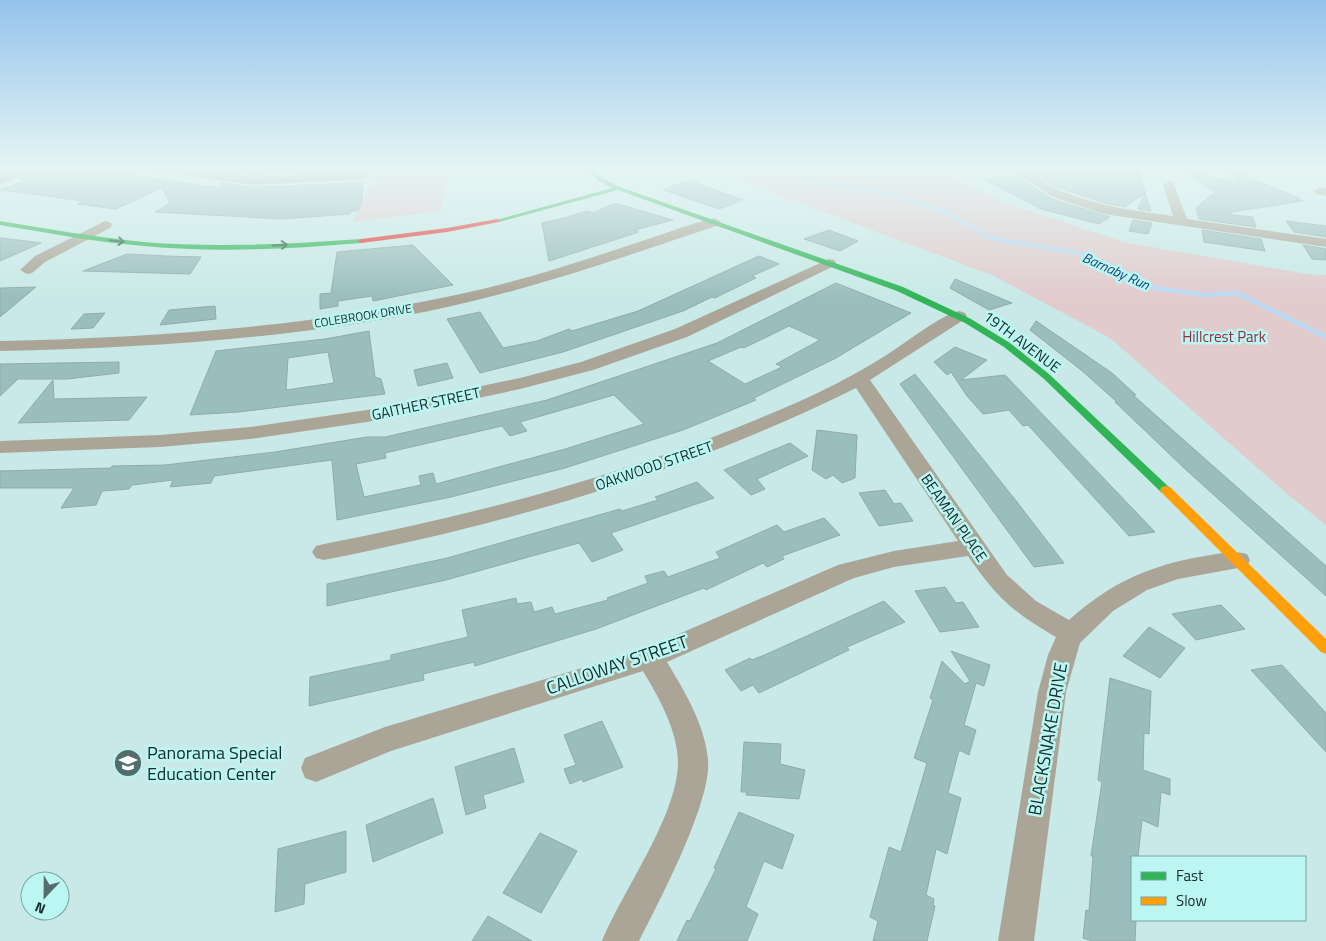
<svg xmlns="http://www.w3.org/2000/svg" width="1326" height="941" font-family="'Titillium Web',sans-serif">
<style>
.green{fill:#e1cbcd}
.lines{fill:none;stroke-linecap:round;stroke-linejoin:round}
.stream-far1{stroke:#bad9f2;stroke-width:4}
.stream{stroke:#bad9f2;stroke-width:4.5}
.building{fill:#9abebd;stroke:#91aaa9;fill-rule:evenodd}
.street{fill:#aaa597;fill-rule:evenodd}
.fast{fill:#30b455;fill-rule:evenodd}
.slow{fill:#ff9f0a;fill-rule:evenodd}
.jam{fill:#e5322d;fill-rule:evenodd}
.oneway{stroke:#1f613b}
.labels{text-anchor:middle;stroke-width:5;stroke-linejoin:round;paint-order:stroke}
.far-street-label{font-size:12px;fill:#132a2a;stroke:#bbf6f3}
.far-water-label{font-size:14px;font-style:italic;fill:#14457a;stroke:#bbf6f3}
.park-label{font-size:15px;fill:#8e2e3f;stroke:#bbf6f3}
.street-label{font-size:15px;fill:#132a2a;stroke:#bbf6f3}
.near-street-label{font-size:18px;fill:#132a2a;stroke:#bbf6f3}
.near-poi-label{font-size:18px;fill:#132a2a;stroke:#bbf6f3;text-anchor:start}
</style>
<rect width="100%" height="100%" fill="#c8e9e7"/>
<g class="green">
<polygon points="375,167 450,167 441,211 353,222 376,172"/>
<polygon points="935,168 1003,202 1124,242 1307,274 1326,275 1326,525 1286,493 1110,338 992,275 703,167"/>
</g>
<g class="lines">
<polyline class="stream-far1" points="792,167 822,184 873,190 945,212 990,238 1084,254 1100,262"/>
<polyline class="stream" points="1097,260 1155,288 1206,295 1237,293 1326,337"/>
</g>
<g class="building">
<polygon points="44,168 82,168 220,188 222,183 252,187 363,183 362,201 358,211 351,211 350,214 283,219 155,212 170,203 162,188 116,209 78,204 84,201 0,190 27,180 20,179"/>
<polygon points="230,168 343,168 342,170 252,175 228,172"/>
<polygon points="1035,168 1075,168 1081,170 1137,168 1151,211 1138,209 1145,193 1125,207 1104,203 1056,187 1038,175 1046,174"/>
<polygon points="1228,169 1299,198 1296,198 1303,201 1232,212 1232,215 1253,217 1256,227 1199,219 1196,208 1215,192 1189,173 1238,182"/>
<polygon points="1018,176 1052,199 1110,217 1099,224 1041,209 983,179"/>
<polygon points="689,180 743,200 719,209 663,190"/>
<polygon points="615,203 673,220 635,230 639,232 549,261 542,223 561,219 587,211 593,213"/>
<polygon points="1133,220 1152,223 1148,234 1129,231"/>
<polygon points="1286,221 1326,226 1326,237 1294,232"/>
<polygon points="829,230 858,241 840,251 804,239"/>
<polygon points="1202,230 1261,239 1265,251 1204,242"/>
<polygon points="0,238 19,240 41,243 0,261"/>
<polygon points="413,245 453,285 373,301 372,296 338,301 338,306 320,309 320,294 331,293 337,252"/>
<polygon points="1303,245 1326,249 1326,260 1312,259"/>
<polygon points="127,254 166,256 201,257 190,274 83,271"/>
<polygon points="759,256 779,264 752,276 756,278 727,292 715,298 712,297 683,311 563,352 480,373 447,319 480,312 503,348 537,341 569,329 572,331 638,311"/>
<polygon points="955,279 1012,303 989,310 950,288"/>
<path d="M836,283L911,313L836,358L754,398L756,400L727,412L683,430L565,468L451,497L337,520L332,460L214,476L211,483L170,487L173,480L132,485L129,489L102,491L96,505L61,508L74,488H0V471L111,468L112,466L165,465L275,452L367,437H385L547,400L717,343ZM789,326L820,340L776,364L782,367L745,384L708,361L741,347L744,348ZM614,395L644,424L565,449L436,484L433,473L419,476L421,485L364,497L356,464L386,458L385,453L502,426L510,436L527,431L520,422Z"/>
<polygon points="36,287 0,317 0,288"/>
<polygon points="215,306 216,319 160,325 169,310"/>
<polygon points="105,313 93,328 71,329 84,314"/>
<polygon points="1036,321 1112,373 1136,395 1133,395 1326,566 1326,596 1184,468 1115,402 1117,402 1081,370 1030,330"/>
<path d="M369,331L375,377L381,379L385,394L239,412L190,415L216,351L325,339ZM328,352L334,383L286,390L288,358Z"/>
<polygon points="955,347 987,360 961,380 1005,375 1155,532 1129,536 1028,425 1023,426 1009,410 983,414 967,396 951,372 947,375 934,362"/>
<polygon points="119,362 119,373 67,379 18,379 0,396 0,364"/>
<polygon points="447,363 453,378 418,386 414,370"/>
<polygon points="915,374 1017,502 1064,563 1034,567 900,384"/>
<polygon points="53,380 54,399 147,397 129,420 18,423"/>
<polygon points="817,430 857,435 855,478 842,483 833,475 826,479 812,470"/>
<polygon points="790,443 808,456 757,479 765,489 751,495 724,470"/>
<polygon points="697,482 714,498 611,533 623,550 592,562 579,543 446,580 327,606 327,584 447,558 620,509 622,511 658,500 655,497"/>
<polygon points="885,490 894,504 901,503 913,521 879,526 859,493"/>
<polygon points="824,518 840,535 782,556 784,559 767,567 763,563 706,590 704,588 596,629 475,666 474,662 423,674 424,680 309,706 310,677 391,660 391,655 468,637 462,610 516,598 517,604 531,602 534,612 552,607 555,614 608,600 607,598 648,583 645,576 664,571 668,577 720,558 716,552 777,525 784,532"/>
<polygon points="945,587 956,603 963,602 979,627 940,632 915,591"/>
<polygon points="884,601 905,622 847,647 849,650 759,693 753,685 741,691 725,670 750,658 752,660 769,653"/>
<polygon points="1221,605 1245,629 1196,640 1172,614"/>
<polygon points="1149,627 1185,648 1160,678 1123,656"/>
<polygon points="951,651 990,665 984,686 976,683 964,725 976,730 969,755 959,750 948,793 961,798 947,854 936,849 926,895 934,899 933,905 935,906 927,941 873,941 878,921 870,917 889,847 901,852 927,763 914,758 933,700 930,698 942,661 965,684 970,681"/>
<polygon points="1282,665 1326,713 1326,752 1251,670"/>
<polygon points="1110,678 1151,691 1149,734 1144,733 1143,770 1170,779 1170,795 1161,792 1158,827 1142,820 1138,857 1132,857 1132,920 1136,920 1135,941 1092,941 1083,938 1086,910 1089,911 1093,856 1091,856 1102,782 1098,780"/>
<polygon points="602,721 623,767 583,782 582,779 570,784 564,769 576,765 564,735"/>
<polygon points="744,742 781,744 780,764 805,770 799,799 746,795 747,792 741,792"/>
<polygon points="514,748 524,782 483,795 486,808 466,815 455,767"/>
<polygon points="433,798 443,833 373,862 366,825"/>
<polygon points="739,812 794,835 782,869 764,861 746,907 758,914 747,941 677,941 687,920 690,921 716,869 714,868"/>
<polygon points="346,831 346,872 305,884 304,904 275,912 278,849"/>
<polygon points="540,833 577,851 541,913 503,893"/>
<polygon points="488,916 532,941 472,941"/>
</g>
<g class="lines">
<g class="street">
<polygon points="25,167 42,167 0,185 0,177"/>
<polygon points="144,167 179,167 252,177 364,171 370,175 364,179 252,185 149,170"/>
<path d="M1008,167C1033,167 1041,183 1063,192C1099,206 1135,211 1173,216L1163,185L1169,181L1173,182L1187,219L1326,239V247L1104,214L1053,197Z"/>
<polygon points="1320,187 1326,188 1326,196 1316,194 1314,191"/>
<path d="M714,218L721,222L719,225C623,257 528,291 429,311C287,339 144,348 0,351V341C164,337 327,326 487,288C539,275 591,258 642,241C666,233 690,224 714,218Z"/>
<polygon points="105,221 110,222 112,225 110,228 45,262 32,273 27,274 20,270 35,256"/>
<polygon points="829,259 834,260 836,263 834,266 687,337 593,370 520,389 367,422 250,439 160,447 0,453 0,441 160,435 250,427 367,410 520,378 581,362 675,329"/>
<path d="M959,311L965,313L967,316L965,319L870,380L1007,575L1036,601L1069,620C1110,583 1150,565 1205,556C1219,554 1233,550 1247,554L1250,560L1247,566L1238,568L1178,579L1147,590L1113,611L1080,643L1066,692L1034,941H998L1038,692L1048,655L1056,637C1013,612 997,598 968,556L894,567L854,578L667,662C685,692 705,725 708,760C712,801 659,902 639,941H602C623,890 677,817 678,763C678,731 659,698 643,671L391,751L316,782L305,778L301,768L305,758L385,727L642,650L838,565L894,551L958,541L856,388C682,474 513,522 324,560L316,558L312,552L316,546L324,544C484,513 634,473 784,408C820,393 855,375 888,354C907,342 939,316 959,311Z"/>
</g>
<g class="fast">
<polygon points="585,167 592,167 600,177 620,187 903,287 971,319 1010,343 1049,374 1172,490 1170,493 1162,493 1043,378 1004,347 965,323 897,291 618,190 499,222 493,221 612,188 596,179"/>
<path d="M0,221C48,229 95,237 144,242C216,248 289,244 361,239L365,241L361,243C289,249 216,253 144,246C95,242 48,233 0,225Z"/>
</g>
<polygon class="slow" points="1166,486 1170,487 1326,639 1326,654 1321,652 1162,493 1160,490 1162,487"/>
<polygon class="jam" points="497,219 499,220 499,222 447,232 361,243 357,241 361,239 447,228"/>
</g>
<defs><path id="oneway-shaft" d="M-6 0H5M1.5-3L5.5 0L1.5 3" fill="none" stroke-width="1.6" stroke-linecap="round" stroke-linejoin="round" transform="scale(1.25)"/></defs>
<g class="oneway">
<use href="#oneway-shaft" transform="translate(117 241) rotate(6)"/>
<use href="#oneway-shaft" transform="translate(280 245) rotate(-3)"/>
</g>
<linearGradient id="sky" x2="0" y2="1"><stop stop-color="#95c3ec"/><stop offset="0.56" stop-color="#e6f5f4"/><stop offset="1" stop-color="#e6f5f4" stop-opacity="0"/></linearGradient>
<rect width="1326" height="299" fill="url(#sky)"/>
<defs>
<symbol id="school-disc" viewBox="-11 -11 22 22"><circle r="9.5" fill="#526d6c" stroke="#bbf6f3"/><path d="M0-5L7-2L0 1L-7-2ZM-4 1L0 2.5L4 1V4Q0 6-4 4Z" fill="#fff"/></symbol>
</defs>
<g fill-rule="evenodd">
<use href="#school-disc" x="112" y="747" width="32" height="32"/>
</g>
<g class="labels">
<g class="far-street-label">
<text transform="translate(363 316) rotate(-9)" y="4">COLEBROOK DRIVE</text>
</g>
<g class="far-water-label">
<text transform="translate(1116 271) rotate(24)" y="5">Barnaby Run</text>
</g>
<g class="park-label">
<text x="1224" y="342">Hillcrest Park</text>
</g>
<g class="street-label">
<text transform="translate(1022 342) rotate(37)" y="5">19TH AVENUE</text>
<text transform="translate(426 404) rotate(-12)" y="5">GAITHER STREET</text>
<text transform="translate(654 466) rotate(-19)" y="5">OAKWOOD STREET</text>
<text transform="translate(954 518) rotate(55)" y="5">BEAMAN PLACE</text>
</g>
<g class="near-street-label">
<text transform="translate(617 665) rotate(-19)" y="6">CALLOWAY STREET</text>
<text transform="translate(1048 739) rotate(-80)" y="6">BLACKSNAKE DRIVE</text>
</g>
<g class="near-poi-label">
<text x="147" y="759">Panorama Special<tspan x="147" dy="21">Education Center</tspan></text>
</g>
</g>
<rect x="1131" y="856" width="175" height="65" fill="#bbf6f3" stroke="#78a4a3"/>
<rect x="1141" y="872" width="25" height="8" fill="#30b455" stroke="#78a4a3"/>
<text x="1176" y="881" font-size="15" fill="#132a2a">Fast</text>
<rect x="1141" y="897" width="25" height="8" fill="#ff9f0a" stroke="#78a4a3"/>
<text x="1176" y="906" font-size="15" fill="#132a2a">Slow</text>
<g transform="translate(45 896) rotate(202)"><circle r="24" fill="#bbf6f3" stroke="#78a4a3"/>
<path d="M0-4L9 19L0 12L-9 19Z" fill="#526d6c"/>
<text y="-8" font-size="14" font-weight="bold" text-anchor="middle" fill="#132a2a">N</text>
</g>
</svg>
